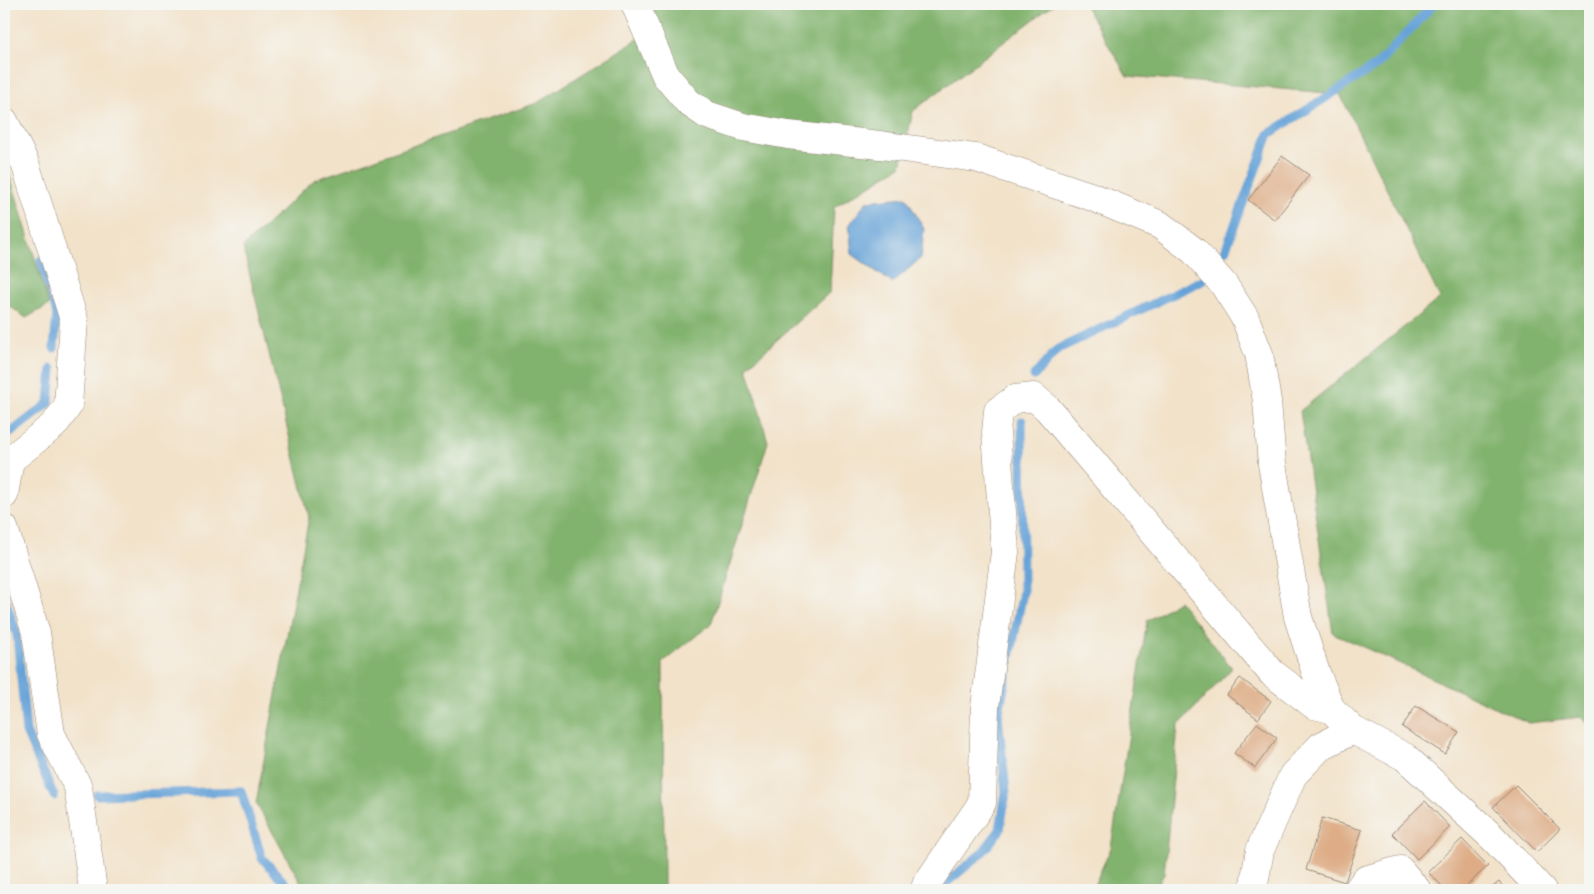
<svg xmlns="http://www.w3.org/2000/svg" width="1594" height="894" font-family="'Playpen Sans',sans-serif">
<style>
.forest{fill:#82b36e;stroke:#5e6e46}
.water{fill:#66a3d8;stroke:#50667b}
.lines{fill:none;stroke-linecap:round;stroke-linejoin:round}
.stream{stroke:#66a3d8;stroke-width:9}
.building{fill:#dead87}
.minor-casing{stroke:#968674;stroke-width:29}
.tertiary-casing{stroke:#968674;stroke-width:29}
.minor{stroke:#fff;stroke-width:28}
.tertiary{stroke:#fff;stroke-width:28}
</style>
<rect width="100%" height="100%" fill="#f6f6f2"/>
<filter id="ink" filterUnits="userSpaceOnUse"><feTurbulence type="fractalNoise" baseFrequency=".02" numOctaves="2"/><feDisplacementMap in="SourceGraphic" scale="10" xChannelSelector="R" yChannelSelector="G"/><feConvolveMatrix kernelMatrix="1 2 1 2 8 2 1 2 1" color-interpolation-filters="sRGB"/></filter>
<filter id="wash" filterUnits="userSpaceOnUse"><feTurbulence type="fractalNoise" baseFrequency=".0096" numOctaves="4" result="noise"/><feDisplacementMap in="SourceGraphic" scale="20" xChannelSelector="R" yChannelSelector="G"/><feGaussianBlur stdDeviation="1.12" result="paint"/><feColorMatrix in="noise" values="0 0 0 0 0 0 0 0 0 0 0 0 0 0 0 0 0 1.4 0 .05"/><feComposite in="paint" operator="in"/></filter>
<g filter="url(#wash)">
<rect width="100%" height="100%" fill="#f2e2c9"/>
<g class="forest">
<polygon points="653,4 1054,4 913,111 901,166 834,207 830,292 747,367 768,442 711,624 663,662 664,890 305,890 256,803 309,517 243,247 314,180 537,103 657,27"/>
<polygon points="1084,4 1590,4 1590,726 1581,717 1529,723 1333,633 1300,411 1440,298 1340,94 1127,76"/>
<polygon points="4,164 12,182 49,305 26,318 4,302"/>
<polygon points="1179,601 1232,668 1178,726 1164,874 1155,890 1092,890 1111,848 1147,621"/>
</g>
<polygon class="water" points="906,197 924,229 921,258 892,283 852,254 849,225 867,201"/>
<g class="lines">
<g class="stream">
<polyline points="1225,251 1269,134 1377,65 1434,4"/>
<polyline points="41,260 57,314 54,348"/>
<polyline points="1034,376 1058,349 1203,280"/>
<polyline points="4,438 49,403 52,369"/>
<polyline points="4,596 17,635 26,732 54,796"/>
<polyline points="97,795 241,791 262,858 291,890"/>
<polyline points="944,890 946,883 982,853 1000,830 1006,792 998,717 1023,592 1022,421"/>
</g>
</g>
<g id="blocks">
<g class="building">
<polygon points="1282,156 1309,175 1275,220 1248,200"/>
<polygon points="1240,678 1271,701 1258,719 1227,695"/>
<polygon points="1416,706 1459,732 1445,754 1402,727"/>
<polygon points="1257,723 1277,738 1255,768 1234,753"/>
<polygon points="1516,785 1560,829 1537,852 1493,807"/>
<polygon points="1425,801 1450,827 1417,859 1392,833"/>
<polygon points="1322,818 1362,830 1345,882 1306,870"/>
<polygon points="1462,839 1488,866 1462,890 1446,890 1428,872"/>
<polygon points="1499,882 1506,890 1489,890"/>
</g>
</g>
</g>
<g filter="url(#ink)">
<use href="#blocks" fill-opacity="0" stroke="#968674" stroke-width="1"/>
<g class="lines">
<defs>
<g id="minor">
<polyline points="635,4 666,76 688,102 707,115 743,127 788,135 880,145 976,158 1090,196 1160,225 1194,251 1224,285 1245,318 1259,354 1267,401 1272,464 1298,617 1315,670 1331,709 1353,730 1405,757 1493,838 1542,890"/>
<polyline points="4,121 25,163 74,320 68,406 54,425 10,460 4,495"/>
<polyline points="4,528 36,633 51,734 78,787 93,890"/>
<polyline points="925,890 926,885 982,803 985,707 1005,552 996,433 998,411 1015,399 1034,397 1047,408 1272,673 1314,705 1331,709"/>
<polyline points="1358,890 1365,880 1400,870 1417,890"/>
</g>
<polyline id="tertiary" points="1253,890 1260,850 1293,775 1321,746 1353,730"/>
</defs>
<use href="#minor" class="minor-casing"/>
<use href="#tertiary" class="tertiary-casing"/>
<use href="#minor" class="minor"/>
<use href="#tertiary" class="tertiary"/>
</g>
</g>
<rect width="1594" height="894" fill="none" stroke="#f6f6f2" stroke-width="20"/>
</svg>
